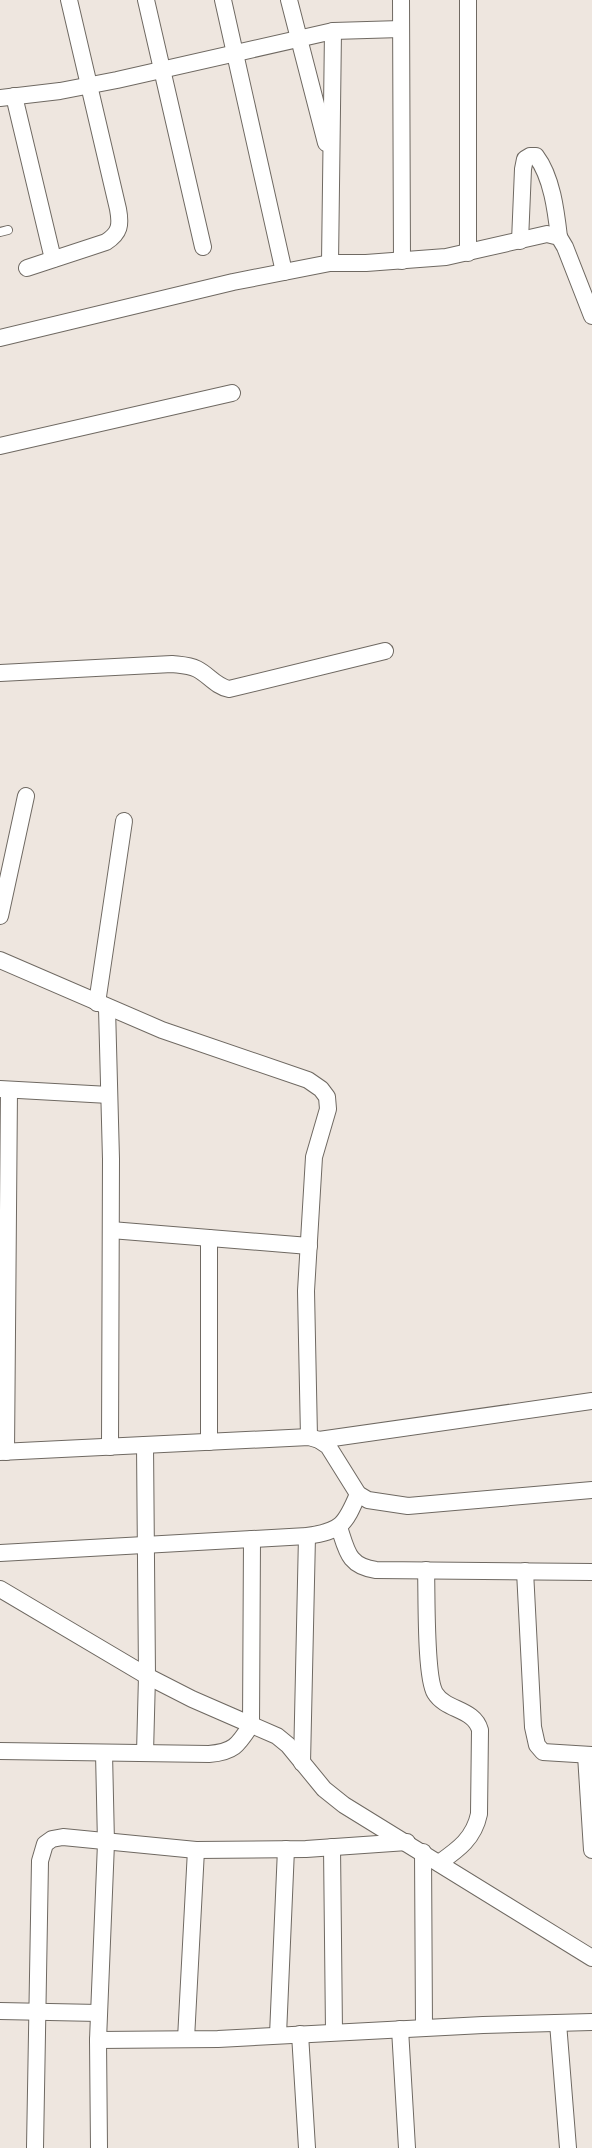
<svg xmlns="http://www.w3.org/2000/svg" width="592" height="2148" font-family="Lora,serif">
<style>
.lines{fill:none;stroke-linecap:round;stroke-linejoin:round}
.lane-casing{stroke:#6f6962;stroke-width:10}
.street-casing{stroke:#6f6962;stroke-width:18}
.lane{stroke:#fff;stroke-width:8}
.street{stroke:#fff;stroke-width:16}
</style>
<rect width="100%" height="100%" fill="#eee6df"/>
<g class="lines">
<defs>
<polyline id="lane" points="0,232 8,230"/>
<g id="street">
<polyline points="146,0 203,247"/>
<polyline points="223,0 284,272"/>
<polyline points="289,0 326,143"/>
<polyline points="401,0 402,261"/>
<polyline points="14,96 53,259"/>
<polyline points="0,98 60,91 117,80 333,31 401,29"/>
<path d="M520,241L523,169L525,159L530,156H536C552,177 556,211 559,237"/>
<polyline points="468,253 468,0"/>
<polyline points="330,263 333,31"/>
<path d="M27,268L106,242C120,233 121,225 118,209L69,0"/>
<polyline points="0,338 233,282 330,263 366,263 446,257 547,234 559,237 565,247 592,316"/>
<polyline points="0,446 232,393"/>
<path d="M0,673L172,664C180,665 189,665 197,669C209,675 215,686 229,689L385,651"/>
<polyline points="0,916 26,796"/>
<polyline points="0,960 162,1030 308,1080 321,1089 327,1097 328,1109 314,1157 306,1291 309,1437"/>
<polyline points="97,1003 124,821"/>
<polyline points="107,1008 111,1159 110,1447"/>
<polyline points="0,1089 109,1095"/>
<polyline points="111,1230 309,1246"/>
<polyline points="319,1440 592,1401"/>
<polyline points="209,1442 209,1238"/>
<polyline points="145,1445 147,1676 145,1753"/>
<polyline points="0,1452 309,1437 319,1440 328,1446 358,1494 368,1500 408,1506 592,1490"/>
<polyline points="6,1452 9,1090"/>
<path d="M339,1527C347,1551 348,1566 376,1570L592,1572"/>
<path d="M0,1553L307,1536C341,1531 345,1525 358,1494"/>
<path d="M426,1570C427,1595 425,1676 435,1693C446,1711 474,1708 480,1730L479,1814C474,1838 459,1849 439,1863"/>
<polyline points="525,1571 533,1727 537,1745 543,1752 592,1755"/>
<polyline points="0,1589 147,1676 192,1699 277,1736 288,1745 324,1789 344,1805 592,1958"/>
<path d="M0,1751L209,1754C234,1752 238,1745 251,1725L252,1539"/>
<polyline points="586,1755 592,1850"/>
<polyline points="302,1763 307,1536"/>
<polyline points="332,1847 334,2032"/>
<polyline points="423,1852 424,2028"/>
<polyline points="0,2011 99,2013"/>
<polyline points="558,2023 568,2148"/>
<polyline points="400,2029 407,2148"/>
<polyline points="300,2034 307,2148"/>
<polyline points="278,2035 286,1849"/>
<polyline points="186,2039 196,1850"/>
<polyline points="98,2040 218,2039 483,2025 592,2022"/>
<polyline points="35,2148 40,1861 45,1844 52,1839 63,1837 196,1850 306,1849 407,1842"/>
<polyline points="99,2148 98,2040 106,1843 104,1753"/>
</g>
</defs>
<use href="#lane" class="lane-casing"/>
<use href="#street" class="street-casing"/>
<use href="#lane" class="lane"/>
<use href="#street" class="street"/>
</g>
</svg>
